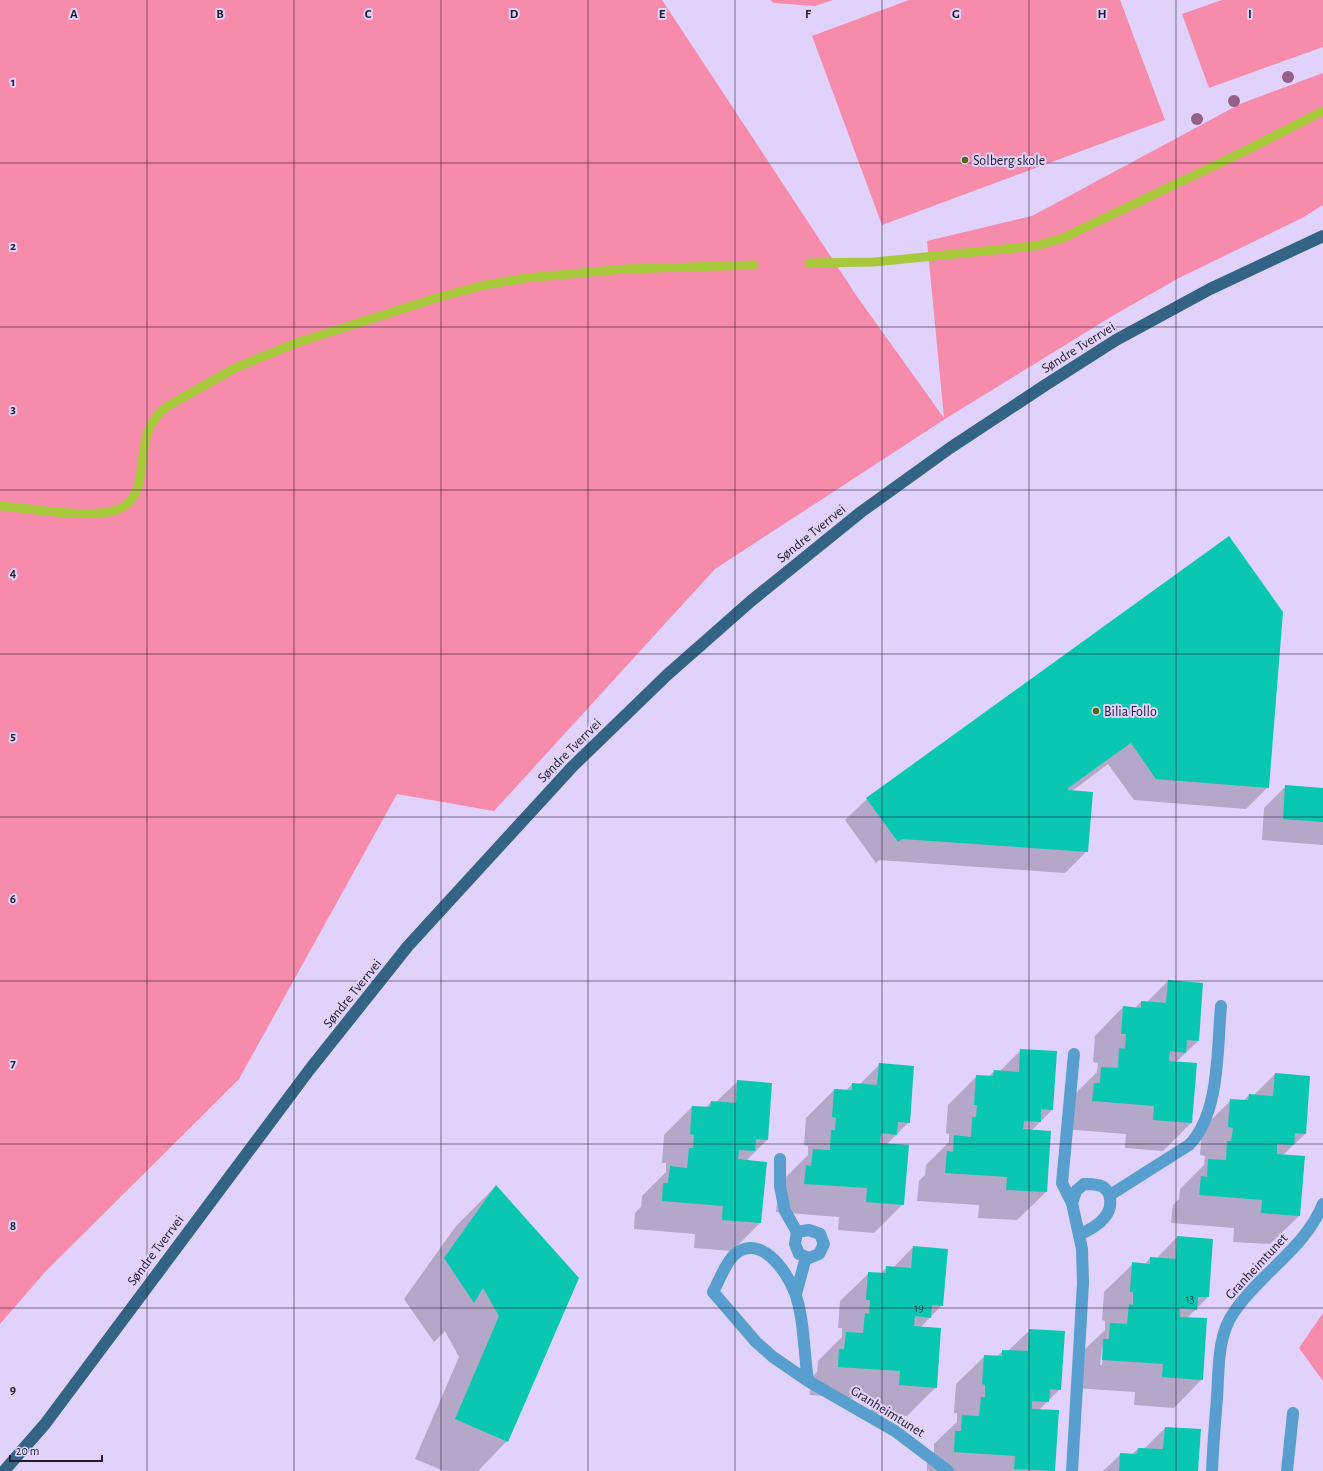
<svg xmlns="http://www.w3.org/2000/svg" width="1323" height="1471" font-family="'Alegreya Sans',sans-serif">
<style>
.green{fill:#f68bab}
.shadow{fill:#0003;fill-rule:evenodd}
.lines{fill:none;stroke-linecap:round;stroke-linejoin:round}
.stream{stroke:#a9c93c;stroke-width:9}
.building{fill:#0ac7b2}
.minor{stroke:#589ecf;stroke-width:12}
.major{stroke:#336486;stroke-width:12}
.tree{fill:#955f87}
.grid{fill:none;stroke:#231c2e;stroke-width:1;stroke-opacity:0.55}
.poi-dot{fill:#546711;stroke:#e0d2fa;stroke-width:1.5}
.labels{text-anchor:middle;stroke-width:4;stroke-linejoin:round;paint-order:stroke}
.number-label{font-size:12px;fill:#1d474f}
.poi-label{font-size:14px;fill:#231c2e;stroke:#e0d2fa;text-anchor:start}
.street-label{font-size:14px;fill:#231c2e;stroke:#e0d2fa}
.grid-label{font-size:13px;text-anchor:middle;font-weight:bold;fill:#231c2e;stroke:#e0d2fa;stroke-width:4;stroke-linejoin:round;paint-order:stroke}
</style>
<rect width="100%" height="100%" fill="#e0d2fa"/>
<g class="green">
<polygon points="0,0 662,0 858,298 944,418 927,241 1032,216 1240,104 1323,73 1323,205 1302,218 1177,279 1114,315 945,419 715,569 494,811 397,794 239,1079 45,1272 0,1324"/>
<polygon points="770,0 833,0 815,6 774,3"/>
<polygon points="909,0 1120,0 1165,120 882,225 812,36"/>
<polygon points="1222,0 1323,0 1323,47 1209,88 1182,14"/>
<polygon points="1323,1313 1323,1381 1299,1348"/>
</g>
<g class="shadow">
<polygon points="1229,538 1268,787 1246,809 1134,800 1108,764 1072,791 1087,851 1065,873 879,860 876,863 845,820 867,799"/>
<polygon points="1286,786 1323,789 1323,845 1262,840 1264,808"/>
<polygon points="1168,981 1198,1041 1176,1062 1191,1123 1163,1151 1125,1148 1126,1134 1064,1129 1073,1096 1097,1072 1098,1063 1093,1062 1095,1036 1123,1007 1135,1008 1141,1002 1146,1003"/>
<polygon points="1021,1050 1052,1110 1031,1131 1050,1132 1046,1192 1017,1220 978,1218 979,1205 917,1201 919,1181 925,1175 926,1165 949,1142 949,1134 946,1133 948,1105 977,1076 988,1077 994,1071 999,1072"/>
<polygon points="880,1064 909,1122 886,1145 903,1204 874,1233 838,1230 839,1217 776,1212 778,1195 785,1178 808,1155 808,1146 804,1145 806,1118 834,1090 846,1091 852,1084 859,1085"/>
<polygon points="1275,1074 1305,1134 1283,1155 1299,1216 1270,1244 1233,1242 1234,1228 1171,1223 1173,1205 1179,1199 1180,1189 1204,1165 1205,1156 1200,1155 1202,1129 1231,1100 1243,1101 1249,1095 1253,1096"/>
<polygon points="738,1081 771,1084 767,1140 746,1161 760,1223 732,1251 694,1248 695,1234 634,1229 635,1213 641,1207 642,1196 666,1172 666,1163 662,1163 664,1135 692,1107 705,1108 711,1102 716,1102"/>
<polygon points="496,1186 507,1441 478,1471 444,1471 415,1459 459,1357 445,1331 434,1342 404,1299 456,1226"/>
<path d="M1177,1237L1212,1240L1208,1297L1187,1318L1202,1379L1174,1408L1134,1405L1135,1392L1074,1388L1082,1352L1105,1330V1321L1102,1320L1104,1292L1133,1264H1145L1150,1258L1156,1259ZM1104,1346L1102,1365H1100L1102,1348Z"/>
<polygon points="913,1247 942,1305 920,1328 936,1387 907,1416 871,1413 872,1400 810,1395 811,1378 817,1372 818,1361 842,1337 842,1328 838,1328 840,1301 869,1273 880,1274 887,1267 893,1268"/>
<polygon points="1030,1330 1060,1389 1039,1410 1058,1411 1054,1471 927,1471 927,1460 934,1454 934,1444 957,1422 957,1413 954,1413 956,1384 985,1356 997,1356 1003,1351 1008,1351"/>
<polygon points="1165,1428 1197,1471 1103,1471 1121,1454 1132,1454 1138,1449 1144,1449"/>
</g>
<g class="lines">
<g class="stream">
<polyline points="809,263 874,262 1035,246 1063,238 1247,150 1323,111"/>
<path d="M0,506C29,508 96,521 121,508C138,500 140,480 142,464C145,439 146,424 166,407L235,368L296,343L436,298L485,285L526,278L626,269L754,265"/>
</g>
</g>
<g class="building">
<polygon points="1229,536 1283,612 1269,788 1156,779 1131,743 1068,788 1068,790 1093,792 1088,852 902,839 898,842 866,798"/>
<polygon points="1285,785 1323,788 1323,822 1283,819"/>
<polygon points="1168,980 1203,983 1199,1041 1187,1040 1186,1053 1170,1051 1169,1061 1197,1063 1192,1123 1153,1120 1154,1106 1092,1101 1094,1083 1100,1083 1101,1067 1118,1068 1119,1048 1125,1049 1126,1034 1121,1034 1123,1006 1141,1008 1141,1001 1166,1003"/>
<polygon points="1020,1049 1057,1051 1053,1110 1041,1109 1041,1122 1024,1121 1023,1129 1051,1131 1047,1192 1006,1190 1007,1177 945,1173 947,1151 953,1152 954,1135 971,1137 972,1117 976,1117 977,1105 974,1105 976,1075 993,1076 994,1070 1019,1072"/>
<polygon points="879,1063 914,1066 910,1123 898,1122 897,1135 881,1133 880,1143 909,1145 904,1205 866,1202 867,1188 804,1184 806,1165 811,1166 813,1149 830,1150 831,1130 835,1130 836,1118 832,1117 834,1089 852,1090 852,1083 877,1085"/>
<polygon points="1275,1073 1310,1076 1306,1134 1295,1133 1294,1145 1277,1144 1277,1154 1305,1156 1300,1216 1261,1213 1262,1200 1199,1195 1201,1176 1207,1177 1208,1159 1226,1160 1227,1141 1231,1141 1233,1128 1228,1127 1230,1099 1248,1100 1249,1094 1273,1096"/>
<polygon points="737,1080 772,1083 768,1140 756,1139 755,1151 739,1150 738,1159 767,1162 761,1223 722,1220 723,1206 662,1201 663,1183 668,1183 670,1166 687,1168 689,1148 693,1148 694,1135 690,1134 692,1106 710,1107 711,1101 736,1103"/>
<polygon points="496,1185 579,1278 508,1442 455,1419 499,1316 483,1288 474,1303 444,1258"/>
<polygon points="1177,1236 1213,1239 1209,1297 1198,1297 1197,1310 1180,1308 1180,1317 1207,1318 1203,1380 1162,1377 1163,1364 1102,1360 1103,1339 1109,1339 1110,1323 1127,1324 1129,1304 1133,1305 1133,1292 1130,1292 1132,1262 1150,1264 1150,1257 1176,1259"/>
<polygon points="913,1246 948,1249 943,1306 932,1305 931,1318 915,1316 914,1326 941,1328 937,1388 899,1385 900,1371 838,1367 839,1349 844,1349 846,1332 863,1333 865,1313 869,1314 870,1300 866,1300 868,1272 886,1273 886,1266 911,1268"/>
<polygon points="1029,1329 1065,1331 1061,1390 1050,1389 1049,1402 1032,1401 1032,1409 1059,1410 1055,1471 1014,1469 1015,1456 954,1452 955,1431 961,1431 962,1415 979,1416 981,1397 985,1397 985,1385 982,1384 984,1355 1002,1356 1002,1350 1028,1351"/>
<polygon points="1165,1427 1201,1429 1198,1471 1119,1471 1120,1453 1137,1454 1138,1448 1163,1449"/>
</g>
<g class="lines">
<g class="minor">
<polyline points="780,1159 780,1186 785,1211 797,1232"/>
<path d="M1110,1195L1189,1145C1220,1114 1217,1049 1221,1006"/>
<polyline points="1072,1203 1062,1183 1074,1054"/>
<polygon points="809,1230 820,1234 824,1244 819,1254 809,1258 799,1254 795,1244 797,1232"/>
<polyline points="796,1294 806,1257"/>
<path d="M808,1381C804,1354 804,1317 795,1293C787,1271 760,1232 734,1255C725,1264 719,1281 713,1292L756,1342L773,1357L808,1381L895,1431L948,1471"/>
<path d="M1072,1471L1083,1283L1082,1249L1072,1203L1076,1191L1084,1184C1088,1184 1093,1184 1097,1185C1113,1187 1113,1207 1105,1217C1098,1226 1089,1230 1079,1235"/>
<path d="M1212,1471C1213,1447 1215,1422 1217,1398C1219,1369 1217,1336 1234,1312C1260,1273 1304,1250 1323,1204"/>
<polyline points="1287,1471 1293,1413"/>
</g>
<polyline class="major" points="4,1471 45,1424 310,1069 408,946 573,766 667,675 751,601 861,512 950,448 1047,384 1116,340 1210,289 1323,236"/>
</g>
<g class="tree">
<circle cx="1288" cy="77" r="6"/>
<circle cx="1234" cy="101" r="6"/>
<circle cx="1197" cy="119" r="6"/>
</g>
<path class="grid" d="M147,0V1471M294,0V1471M441,0V1471M588,0V1471M735,0V1471M882,0V1471M1029,0V1471M1176,0V1471M0,163H1323M0,327H1323M0,490H1323M0,654H1323M0,817H1323M0,981H1323M0,1144H1323M0,1308H1323"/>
<g class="poi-dot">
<circle cx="965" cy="160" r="4"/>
<circle cx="1096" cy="711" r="4"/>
</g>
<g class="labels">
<g class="number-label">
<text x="1190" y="1303">13</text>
<text x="919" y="1312">19</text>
</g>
<g class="poi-label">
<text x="973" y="165">Solberg skole</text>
<text x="1104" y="716">Bilia Follo</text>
</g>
<g class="street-label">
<text transform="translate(1078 347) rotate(-32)" y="5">Søndre Tverrvei</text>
<text transform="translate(811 533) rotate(-39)" y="5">Søndre Tverrvei</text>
<text transform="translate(569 750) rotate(-45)" y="5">Søndre Tverrvei</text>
<text transform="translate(352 993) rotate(-51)" y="5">Søndre Tverrvei</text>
<text transform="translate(155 1250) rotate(-53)" y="5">Søndre Tverrvei</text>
<text transform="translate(1256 1266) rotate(-47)" y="5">Granheimtunet</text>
<text transform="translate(888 1411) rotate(32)" y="5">Granheimtunet</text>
</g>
</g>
<g class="grid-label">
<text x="74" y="18">A</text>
<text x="220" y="18">B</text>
<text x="368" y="18">C</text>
<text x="514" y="18">D</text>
<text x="662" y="18">E</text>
<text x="808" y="18">F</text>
<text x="956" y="18">G</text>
<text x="1102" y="18">H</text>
<text x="1250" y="18">I</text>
<text x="13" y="86">1</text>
<text x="13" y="250">2</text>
<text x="13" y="413">3</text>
<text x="13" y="577">4</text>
<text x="13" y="740">5</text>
<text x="13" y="903">6</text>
<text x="13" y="1067">7</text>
<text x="13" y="1230">8</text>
<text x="13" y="1394">9</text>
</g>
<path d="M10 1455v6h92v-6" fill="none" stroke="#231c2e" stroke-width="2"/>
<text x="16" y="1455" font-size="12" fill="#231c2e" stroke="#e0d2fa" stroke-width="3" paint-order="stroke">20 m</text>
</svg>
